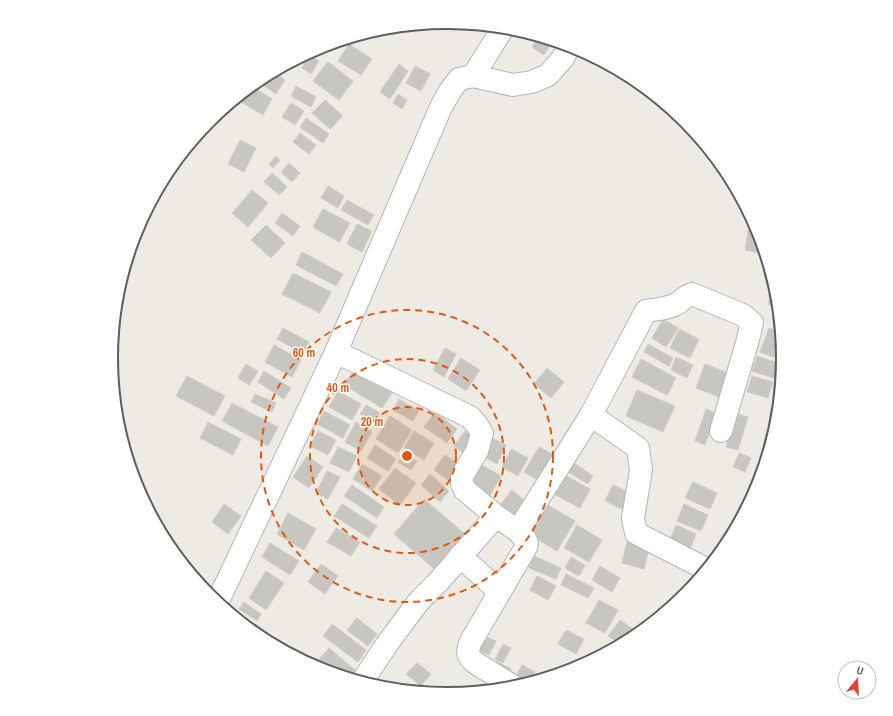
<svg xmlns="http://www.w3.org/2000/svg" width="893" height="716" font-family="'Archivo Narrow',sans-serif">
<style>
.building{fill:#c8c6c0;stroke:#d2cdc1}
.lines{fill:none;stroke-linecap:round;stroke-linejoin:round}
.minor-casing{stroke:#b3b5ba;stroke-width:24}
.minor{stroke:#fff;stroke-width:22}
.ring{fill:none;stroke:#e15910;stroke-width:2;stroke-dasharray:7 5}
.rim{fill:none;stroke:#5b5e63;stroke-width:2}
.centre{fill:#e15910;stroke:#fff;stroke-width:2}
.ring-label{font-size:12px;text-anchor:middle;font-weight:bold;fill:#e15910;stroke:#fff;stroke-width:3;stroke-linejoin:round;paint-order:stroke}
</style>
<rect width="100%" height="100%" fill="#edebe3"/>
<g class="building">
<polygon points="539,37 551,43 544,55 532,47"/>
<polygon points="349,44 372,59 361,75 338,61"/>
<polygon points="309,55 319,61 311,74 302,68"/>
<polygon points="328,62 353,81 339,100 313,81"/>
<polygon points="399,64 408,71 390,99 380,92"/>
<polygon points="415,66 430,74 421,91 406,83"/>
<polygon points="273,72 285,80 276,94 257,81"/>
<polygon points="251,86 272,99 263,115 236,99"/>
<polygon points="296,86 316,97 311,107 291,96"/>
<polygon points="398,94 407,100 402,109 393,103"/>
<polygon points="325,100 343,116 330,129 312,113"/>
<polygon points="291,103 304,111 295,125 282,117"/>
<polygon points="306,118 329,134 323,143 300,127"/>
<polygon points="300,133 316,145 309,154 293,142"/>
<polygon points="240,140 256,148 244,172 228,164"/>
<polygon points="276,156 280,160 273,168 269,164"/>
<polygon points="289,163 300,173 292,182 281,172"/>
<polygon points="272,173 287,187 279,195 264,182"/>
<polygon points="328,186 344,196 338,208 321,198"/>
<polygon points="252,190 268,203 248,227 232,213"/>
<polygon points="347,200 374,215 368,225 341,210"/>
<polygon points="323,209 350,223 339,242 313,227"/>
<polygon points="282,213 300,226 293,236 275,223"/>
<polygon points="357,224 372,231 362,252 347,244"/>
<polygon points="266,225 285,243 271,258 251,240"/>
<polygon points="748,230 758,231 764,254 745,250"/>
<polygon points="302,252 343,274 336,286 296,265"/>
<polygon points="293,273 331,292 320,313 282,294"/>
<polygon points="775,288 776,293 778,308 768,304"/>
<polygon points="663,319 678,328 666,347 652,338"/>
<polygon points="283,328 309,342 302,353 277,339"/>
<polygon points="769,328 780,332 781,343 776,358 760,352"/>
<polygon points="679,329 699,339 690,358 670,348"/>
<polygon points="648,344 673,358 669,366 644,352"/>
<polygon points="274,345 301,360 292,377 265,362"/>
<polygon points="445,348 456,354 444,377 433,370"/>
<polygon points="757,356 781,364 776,379 752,371"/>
<polygon points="676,357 693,365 687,378 671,370"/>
<polygon points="461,358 480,370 466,391 448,379"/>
<polygon points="641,359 676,378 667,395 632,377"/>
<polygon points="246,364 258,371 249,385 238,378"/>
<polygon points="705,364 731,374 722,398 696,388"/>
<polygon points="356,367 394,390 382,408 344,385"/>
<polygon points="547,368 564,382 551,398 534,384"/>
<polygon points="264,371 291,388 284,399 258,382"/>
<polygon points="187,376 225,396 214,416 176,396"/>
<polygon points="752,376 773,382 768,398 747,392"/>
<polygon points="637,390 675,406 663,432 626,416"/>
<polygon points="338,391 361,404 352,420 329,407"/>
<polygon points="255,394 276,403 272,412 251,402"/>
<polygon points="399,399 419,411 413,421 393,410"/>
<polygon points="232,403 278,427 268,446 222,421"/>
<polygon points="366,405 380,413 374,422 360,414"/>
<polygon points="706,409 716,413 705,445 695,441"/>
<polygon points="324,411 350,425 343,438 317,424"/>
<polygon points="435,412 457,429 447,443 424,427"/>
<polygon points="735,413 748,417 738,450 726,447"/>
<polygon points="390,416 412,430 398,453 376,439"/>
<polygon points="208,422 241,439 233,455 200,438"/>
<polygon points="356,422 372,432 361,451 345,442"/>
<polygon points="318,431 336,440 328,455 310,446"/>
<polygon points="414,431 434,443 424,460 404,448"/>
<polygon points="465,431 477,439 466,455 454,446"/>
<polygon points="492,438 506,445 497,464 482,456"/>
<polygon points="375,445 396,459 388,471 367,458"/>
<polygon points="338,447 357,456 349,472 330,463"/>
<polygon points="539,447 556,456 541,482 524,472"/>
<polygon points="511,449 528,458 518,476 502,467"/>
<polygon points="404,453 417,461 411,470 398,462"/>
<polygon points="739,453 751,458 745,472 733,467"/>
<polygon points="445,455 462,467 451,482 434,470"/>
<polygon points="307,456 323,467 309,488 293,477"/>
<polygon points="574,463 593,476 588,484 568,472"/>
<polygon points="362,464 382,476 372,491 353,479"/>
<polygon points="480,464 501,476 488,499 466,486"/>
<polygon points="395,468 416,483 400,505 379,489"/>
<polygon points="327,471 340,477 328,499 316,493"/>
<polygon points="430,474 449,491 440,502 421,485"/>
<polygon points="563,474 590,489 580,508 552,493"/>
<polygon points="693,482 717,493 710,509 685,498"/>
<polygon points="352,485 384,507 377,518 344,496"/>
<polygon points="613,485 636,495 628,512 605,501"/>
<polygon points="512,490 529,504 516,520 499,506"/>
<polygon points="424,499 471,539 440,574 394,534"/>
<polygon points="224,504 241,516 228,534 212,522"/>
<polygon points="342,504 377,526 369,538 334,516"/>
<polygon points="684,504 708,515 701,531 677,521"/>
<polygon points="548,505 575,521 557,551 530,535"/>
<polygon points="288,513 316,529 304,550 277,534"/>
<polygon points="577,525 602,540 589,562 564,548"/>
<polygon points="676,525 696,534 688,553 668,545"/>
<polygon points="336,528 360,542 351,556 327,542"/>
<polygon points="628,538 650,544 644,569 622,563"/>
<polygon points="270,543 299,561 290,575 262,557"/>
<polygon points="534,556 561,568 556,579 529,568"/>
<polygon points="571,557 585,565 579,576 565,568"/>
<polygon points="321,564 338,576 325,594 308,582"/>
<polygon points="600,566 620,578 612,592 592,580"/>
<polygon points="266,571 284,583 266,610 249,598"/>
<polygon points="566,574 594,588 588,598 561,585"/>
<polygon points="537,576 556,586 548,600 530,590"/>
<polygon points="599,600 618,610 605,633 586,623"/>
<polygon points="244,602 261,614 257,621 239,609"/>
<polygon points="233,611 243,617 240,621 231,614"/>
<polygon points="357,618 377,634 368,646 347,630"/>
<polygon points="246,620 257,625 255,630 244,624"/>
<polygon points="620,620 633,629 624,642 620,644 608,636"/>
<polygon points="332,624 366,650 358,662 323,636"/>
<polygon points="566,630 584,639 576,654 558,644"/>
<polygon points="482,635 496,641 489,655 475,649"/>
<polygon points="503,644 511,648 503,663 495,659"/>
<polygon points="329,648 356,671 350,678 325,671 316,663"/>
<polygon points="496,661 511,669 507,677 491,669"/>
<polygon points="417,663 431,674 421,686 406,674"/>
<polygon points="522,665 535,672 530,682 519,685 513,682"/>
<polygon points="553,669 559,673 548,677"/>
</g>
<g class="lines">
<defs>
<g id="minor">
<polyline points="473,76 503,28"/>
<path d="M336,352L470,417L477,425L482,433L477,451L462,476V484L465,490L496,516L518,531L525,539L527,543L526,547L470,643C467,653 467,655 474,662L514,687"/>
<polyline points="591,415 638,448 641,470 633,518 636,533 706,569"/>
<path d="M518,531L591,415L646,311C656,309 669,309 678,303C683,300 685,296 692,294L743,315L752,323L747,343L721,431"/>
<polyline points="460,556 500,592"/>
<polyline points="217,603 336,352 441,107 450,91 459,79 473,76 513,85 532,82 548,75 563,58 569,46"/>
<polyline points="362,682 387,644 419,601 439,581 496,516"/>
</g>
</defs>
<use href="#minor" class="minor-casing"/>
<use href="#minor" class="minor"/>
</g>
<circle cx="407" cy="456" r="49" fill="#e15910" fill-opacity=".12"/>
<g class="ring">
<circle cx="407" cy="456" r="49"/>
<circle cx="407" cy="456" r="97"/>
<circle cx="407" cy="456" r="146"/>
</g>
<path d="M0 0H893V716H0ZM118 358a329 329 0 1 1 658 0a329 329 0 1 1-658 0Z" fill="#fff" fill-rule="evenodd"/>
<path class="rim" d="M118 358a329 329 0 1 1 658 0a329 329 0 1 1-658 0Z"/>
<circle cx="407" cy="456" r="6" class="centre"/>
<g class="ring-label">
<text x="304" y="357">60 m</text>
<text x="338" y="392">40 m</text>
<text x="372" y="426">20 m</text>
</g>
<g transform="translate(857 680) rotate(18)"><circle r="19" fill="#ffffff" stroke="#bdbfc1"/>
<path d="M0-3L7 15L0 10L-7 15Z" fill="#e34132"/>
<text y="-6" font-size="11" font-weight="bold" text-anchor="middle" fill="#5b5e63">U</text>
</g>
</svg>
